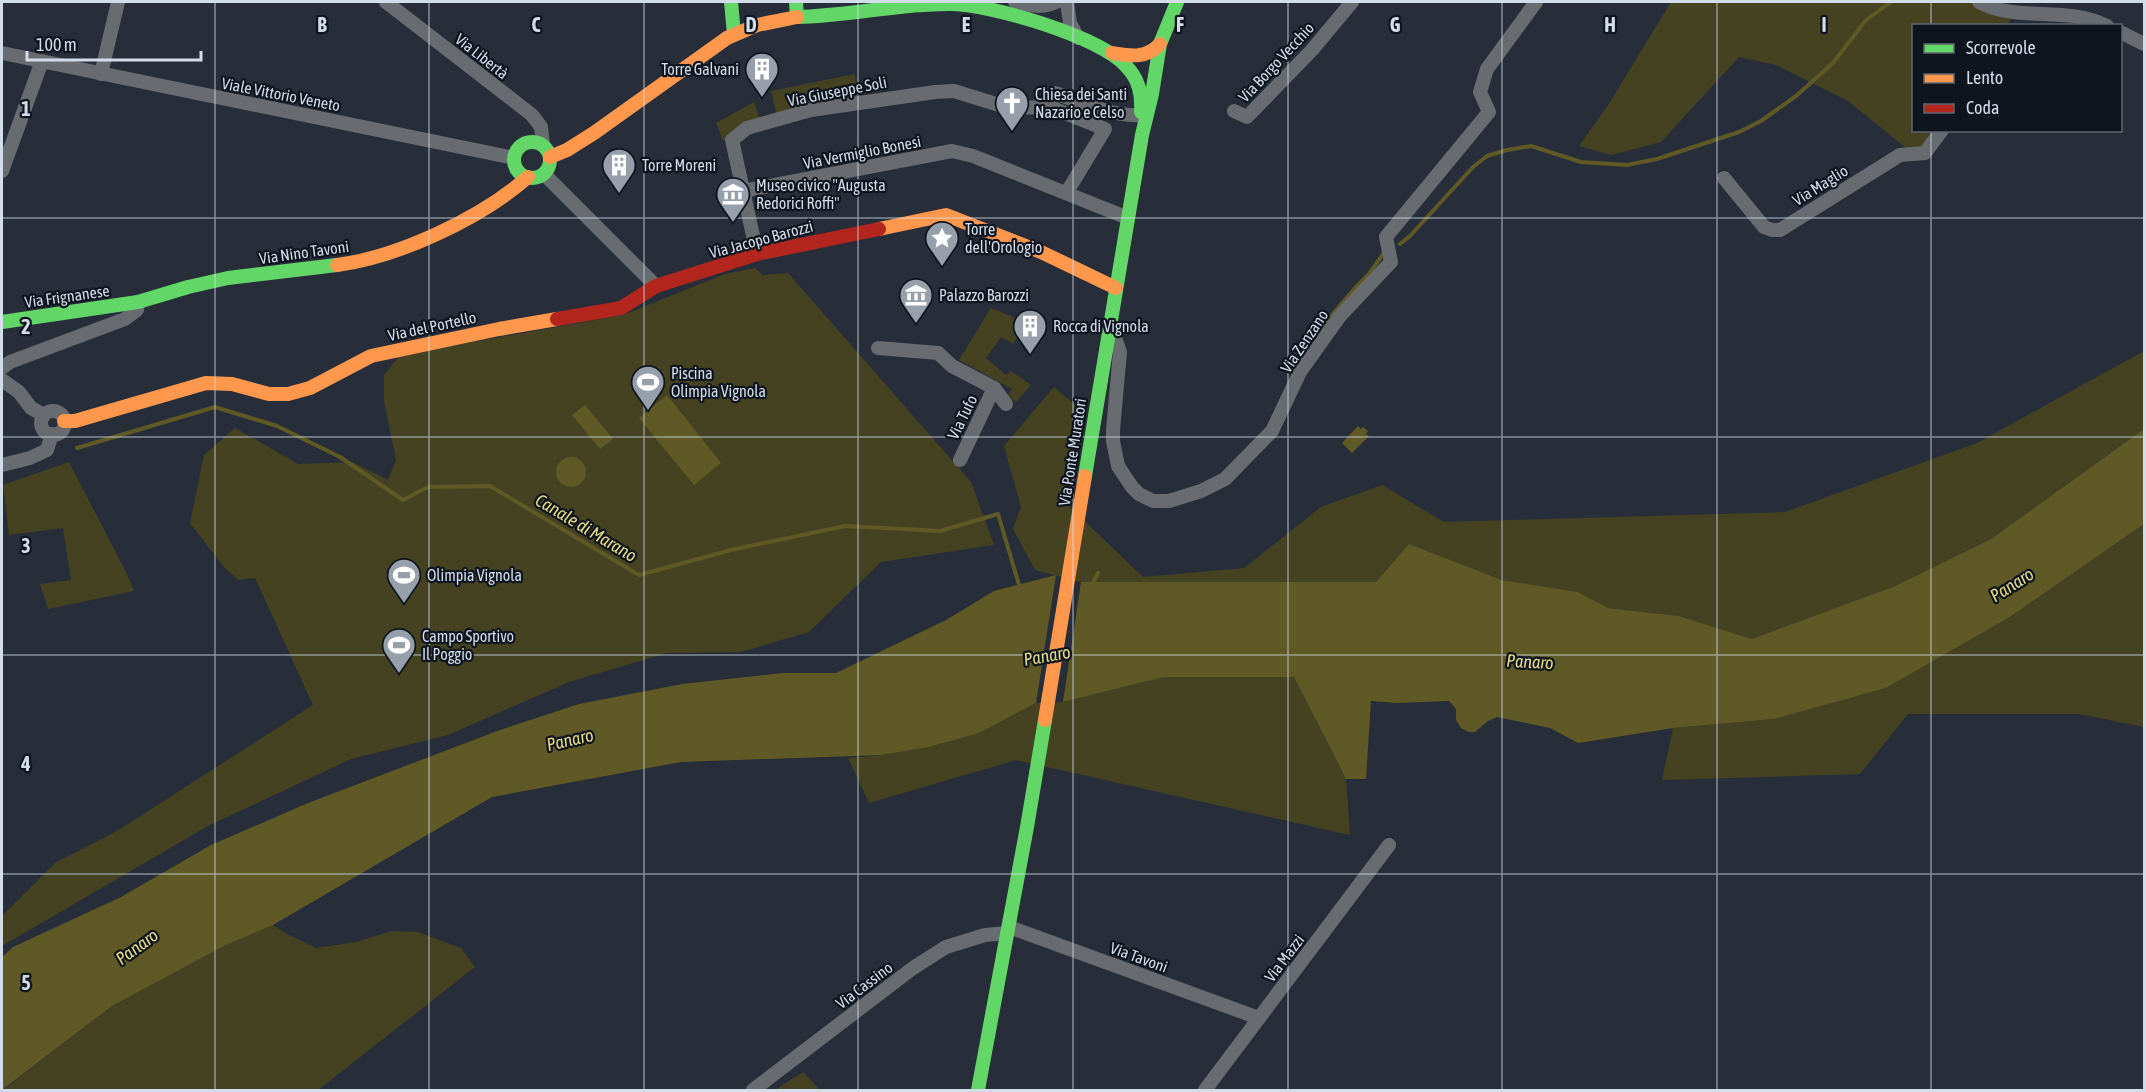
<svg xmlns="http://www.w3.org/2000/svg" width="2146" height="1092" font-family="'Asap Condensed',sans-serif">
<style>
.green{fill:#454222}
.water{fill:#5f5926}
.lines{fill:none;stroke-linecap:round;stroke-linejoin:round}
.stream{stroke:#5f5926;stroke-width:4}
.street{stroke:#686c70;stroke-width:14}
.fast{stroke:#63d668;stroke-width:14}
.slow{stroke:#ff974d;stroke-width:14}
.jam{stroke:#b3261e;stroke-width:14}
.grid{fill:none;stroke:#d3dce9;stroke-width:1.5;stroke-opacity:0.55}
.labels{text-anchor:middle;stroke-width:4.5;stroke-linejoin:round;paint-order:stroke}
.street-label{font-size:16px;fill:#d3dce9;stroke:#0f151e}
.poi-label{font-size:16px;fill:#d3dce9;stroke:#0f151e;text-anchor:start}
.water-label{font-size:18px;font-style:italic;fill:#e7dc86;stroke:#0f151e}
.grid-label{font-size:20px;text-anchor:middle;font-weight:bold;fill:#d3dce9;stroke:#0f151e;stroke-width:4.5;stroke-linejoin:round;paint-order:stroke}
</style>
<rect width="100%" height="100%" fill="#272e39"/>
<g class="green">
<polygon points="1671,2 1998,2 2011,18 2008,25 1914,26 1914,130 1940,131 1916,156 1848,101 1776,65 1739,57 1661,142 1611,155 1579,146 1610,102"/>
<polygon points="855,74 857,99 777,116 771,91"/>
<polygon points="754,102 760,119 723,141 716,123"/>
<polygon points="755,268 763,275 788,273 971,482 994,545 881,562 809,632 741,652 667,653 569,682 448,735 351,759 208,826 2,946 2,916 55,863 117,831 313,705 255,578 238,580 224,567 190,523 204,455 235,428 298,464 352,462 388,480 396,460 384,401 384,375 400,355 623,315 725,274"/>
<polygon points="991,308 1028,323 1013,344 1001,337 986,358 1006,375 1011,371 1031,385 1016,402 1008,395 1012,389 959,360"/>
<polygon points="2144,351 2144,429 1991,539 1895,586 1752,639 1679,616 1608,608 1578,592 1502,580 1409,544 1376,582 1081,582 1035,570 1013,529 1021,507 1004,446 1054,387 1085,413 1070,507 1143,577 1244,568 1321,507 1382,485 1444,522 1785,512 1977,443"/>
<polygon points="69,462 126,572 134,591 48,609 40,584 71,580 63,528 9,535 3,485"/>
<polygon points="2144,524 2144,727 2079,714 1908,714 1860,774 1662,780 1673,728 1774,719 1886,688 2010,617"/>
<polygon points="1164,677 1294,677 1346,779 1350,835 1016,760 869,803 848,758 882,755 929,747 979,733 1036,703 1063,702"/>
<polygon points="273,925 287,934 316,948 356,942 391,931 418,932 461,948 475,967 318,1090 3,1090 112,1006 224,946"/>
<polygon points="803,1072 820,1090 775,1090"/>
</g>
<g class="water">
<polygon points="667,395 721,463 694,485 639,418"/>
<polygon points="585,405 613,439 600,449 572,415"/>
<polygon points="1358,426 1361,429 1363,427 1368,431 1366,434 1369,436 1352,453 1342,443"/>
<polygon points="2144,429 2144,524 2010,617 1886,688 1774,719 1673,728 1578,743 1550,728 1497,717 1488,721 1475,732 1469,732 1461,728 1456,720 1456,709 1449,701 1397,703 1371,701 1366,779 1346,779 1294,677 1164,677 1063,702 1081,582 1376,582 1409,544 1502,580 1578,592 1608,608 1679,616 1752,639 1895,586 1991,539"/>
<circle cx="571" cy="472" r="15"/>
<polygon points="1056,575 1036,703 979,733 929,747 882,755 681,762 492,797 273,925 224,946 112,1006 2,1090 2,957 13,947 121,897 211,845 308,803 500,730 579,704 682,684 783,673 836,673 946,620 994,591"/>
</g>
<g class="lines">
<g class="stream">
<polyline points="1400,244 1410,236 1473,167 1487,156 1507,150 1531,146 1581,162 1627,165 1657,159 1739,132 1761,121 1796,96 1833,63 1866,20 1891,2"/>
<polyline points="1302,350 1356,287 1369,274 1383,254"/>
<polyline points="77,448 215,407 277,426 340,457 403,500 428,487 490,486 639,575 731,550 845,526 940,531 998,514 1020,588"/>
<polyline points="1092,585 1098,573"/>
</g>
<g class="street">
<polyline points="386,2 532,115 541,127 543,145"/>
<path d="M1015,2C1029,5 1042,9 1056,2"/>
<polyline points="1067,2 1070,23 1078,38"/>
<path d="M1979,2C2019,23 2066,5 2107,26"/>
<polyline points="2120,32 2144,44"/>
<polyline points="2,53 514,158"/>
<polyline points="101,74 118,2"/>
<polyline points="1234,111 1247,117 1312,50 1352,2"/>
<polyline points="2,171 42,61"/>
<polyline points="544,174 656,286"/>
<polyline points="1724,178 1764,227 1772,230 1780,230 1900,155 1925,153 1942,130"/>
<polyline points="743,191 952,151 973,156 1128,218"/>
<path d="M1067,192L1105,129L1050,107L1055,93C1082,102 1112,117 1141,115"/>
<polyline points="757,254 732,140 747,128 811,110 935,92 954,91 1009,108 1050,107"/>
<polyline points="1112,329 1120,352 1113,430 1113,441 1118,466 1132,487 1139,494 1153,501 1169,501 1201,491 1225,479 1272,431 1300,372 1340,316 1391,262 1386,237 1489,112 1480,92 1487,69 1536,2"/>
<polyline points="878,348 938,353 952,366 994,388 1006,404"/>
<polyline points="2,368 10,362 125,319 137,310 138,302"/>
<polyline points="2,380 19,392 31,408 44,415"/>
<circle cx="53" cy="423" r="12"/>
<polyline points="960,460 994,388"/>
<polyline points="2,465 30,458 47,450 52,434"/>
<polyline points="1009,927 1259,1018"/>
<polyline points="753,1090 913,968 946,947 985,935 1007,933"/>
<polyline points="1205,1090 1389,845"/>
</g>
<g class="fast">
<polyline points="731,2 734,34"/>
<path d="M796,2L797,17C848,16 902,3 952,4C992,5 1099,36 1126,66C1139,79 1142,94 1141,112"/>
<circle cx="532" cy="160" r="18"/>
<polyline points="2,322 138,302 188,287 228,278 337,265"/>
<polyline points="1085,476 1142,135 1152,94 1160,44 1177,2"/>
<polyline points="978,1090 1027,827 1045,720"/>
</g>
<g class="slow">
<path d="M1112,53C1131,56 1146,59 1160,44"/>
<polyline points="550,157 567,150 594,133 727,38 757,25 797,17"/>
<polyline points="879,229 946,215 1041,252 1116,288"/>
<path d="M337,265C399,257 481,218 528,177"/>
<polyline points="64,421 75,421 206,383 232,384 269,394 288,394 310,388 371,356 499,329 557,319"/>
<polyline points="1045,720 1085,476"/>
</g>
<polyline class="jam" points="557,319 621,308 656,286 757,254 879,229"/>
</g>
<path class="grid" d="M215,2V1090M429,2V1090M644,2V1090M858,2V1090M1073,2V1090M1288,2V1090M1502,2V1090M1717,2V1090M1931,2V26M1931,130V1090M2,218H2144M2,437H2144M2,655H2144M2,874H2144"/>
<defs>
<symbol id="building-pin" viewBox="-11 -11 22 30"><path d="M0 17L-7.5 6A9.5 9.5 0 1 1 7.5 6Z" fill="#979fab" stroke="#0f151e"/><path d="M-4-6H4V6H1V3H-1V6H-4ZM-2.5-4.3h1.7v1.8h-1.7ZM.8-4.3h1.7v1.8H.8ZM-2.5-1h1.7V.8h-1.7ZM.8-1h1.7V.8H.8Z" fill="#fff"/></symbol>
<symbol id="church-pin" viewBox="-11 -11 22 30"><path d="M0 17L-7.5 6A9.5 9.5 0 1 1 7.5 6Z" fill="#979fab" stroke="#0f151e"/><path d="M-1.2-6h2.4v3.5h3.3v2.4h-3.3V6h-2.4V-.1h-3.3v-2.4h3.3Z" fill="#fff"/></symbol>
<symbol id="museum-pin" viewBox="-11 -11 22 30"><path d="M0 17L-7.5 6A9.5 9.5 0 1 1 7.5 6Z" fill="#979fab" stroke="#0f151e"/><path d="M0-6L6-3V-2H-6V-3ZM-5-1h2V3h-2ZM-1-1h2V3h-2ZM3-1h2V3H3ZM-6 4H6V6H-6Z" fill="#fff"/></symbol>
<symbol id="sight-pin" viewBox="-11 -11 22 30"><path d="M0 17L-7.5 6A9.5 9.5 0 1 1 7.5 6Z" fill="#979fab" stroke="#0f151e"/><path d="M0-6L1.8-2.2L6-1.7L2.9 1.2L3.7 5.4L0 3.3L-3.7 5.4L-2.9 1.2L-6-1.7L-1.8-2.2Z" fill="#fff"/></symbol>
<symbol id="stadium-pin" viewBox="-11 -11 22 30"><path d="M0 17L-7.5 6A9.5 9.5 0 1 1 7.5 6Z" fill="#979fab" stroke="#0f151e"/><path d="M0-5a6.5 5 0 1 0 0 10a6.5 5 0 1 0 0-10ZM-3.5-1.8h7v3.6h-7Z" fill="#fff"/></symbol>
</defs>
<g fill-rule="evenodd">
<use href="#building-pin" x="743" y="50" width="38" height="52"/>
<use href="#church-pin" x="993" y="84" width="38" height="52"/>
<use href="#building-pin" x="600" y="146" width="38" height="52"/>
<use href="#museum-pin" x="714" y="175" width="38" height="52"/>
<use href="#sight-pin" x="923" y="219" width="38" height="52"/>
<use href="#museum-pin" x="897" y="276" width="38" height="52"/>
<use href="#building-pin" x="1011" y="307" width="38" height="52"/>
<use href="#stadium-pin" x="629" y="363" width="38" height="52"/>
<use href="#stadium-pin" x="385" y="556" width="38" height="52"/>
<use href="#stadium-pin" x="380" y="626" width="38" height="52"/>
</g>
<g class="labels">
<g class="street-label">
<text transform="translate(482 56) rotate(38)" y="6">Via Libertà</text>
<text transform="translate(1276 62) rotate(-47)" y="6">Via Borgo Vecchio</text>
<text transform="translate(837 91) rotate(-11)" y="6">Via Giuseppe Soli</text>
<text transform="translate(281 94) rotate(11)" y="6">Viale Vittorio Veneto</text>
<text transform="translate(862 152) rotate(-11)" y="6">Via Vermiglio Bonesi</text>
<text transform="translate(1820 185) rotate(-32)" y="6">Via Maglio</text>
<text transform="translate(761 239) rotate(-15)" y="6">Via Jacopo Barozzi</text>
<text transform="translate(304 252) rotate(-8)" y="6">Via Nino Tavoni</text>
<text transform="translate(67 296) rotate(-8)" y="6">Via Frignanese</text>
<text transform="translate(432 326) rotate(-12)" y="6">Via del Portello</text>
<text transform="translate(1304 341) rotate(-56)" y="6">Via Zenzano</text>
<text transform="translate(962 417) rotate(-64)" y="6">Via Tufo</text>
<text transform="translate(1072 452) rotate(-81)" y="6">Via Ponte Muratori</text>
<text transform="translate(1139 957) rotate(20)" y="6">Via Tavoni</text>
<text transform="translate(1284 958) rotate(-53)" y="6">Via Mazzi</text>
<text transform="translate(864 985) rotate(-37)" y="6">Via Cassino</text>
</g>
<g class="poi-label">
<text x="739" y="75" text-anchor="end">Torre Galvani</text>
<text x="1035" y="100">Chiesa dei Santi<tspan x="1035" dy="18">Nazario e Celso</tspan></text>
<text x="642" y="171">Torre Moreni</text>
<text x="756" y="191">Museo civico "Augusta<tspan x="756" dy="18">Redorici Roffi"</tspan></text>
<text x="965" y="235">Torre<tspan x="965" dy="18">dell'Orologio</tspan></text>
<text x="939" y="301">Palazzo Barozzi</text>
<text x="1053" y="332">Rocca di Vignola</text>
<text x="671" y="379">Piscina<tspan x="671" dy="18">Olimpia Vignola</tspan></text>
<text x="427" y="581">Olimpia Vignola</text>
<text x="422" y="642">Campo Sportivo<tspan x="422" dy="18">Il Poggio</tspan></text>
</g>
<g class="water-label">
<text transform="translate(586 528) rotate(31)" y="6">Canale di Marano</text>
<text transform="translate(2012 585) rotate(-32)" y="6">Panaro</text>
<text transform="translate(1047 656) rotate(-10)" y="6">Panaro</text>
<text transform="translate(1530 662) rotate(3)" y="6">Panaro</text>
<text transform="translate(570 740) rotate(-13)" y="6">Panaro</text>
<text transform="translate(137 947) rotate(-36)" y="6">Panaro</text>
</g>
</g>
<g class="grid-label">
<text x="322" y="32">B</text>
<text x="536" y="32">C</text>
<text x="751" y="32">D</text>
<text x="966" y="32">E</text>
<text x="1180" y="32">F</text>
<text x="1395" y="32">G</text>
<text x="1610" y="32">H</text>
<text x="1824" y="32">I</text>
<text x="26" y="116">1</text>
<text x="26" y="334">2</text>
<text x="26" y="553">3</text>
<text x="26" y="771">4</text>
<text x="26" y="990">5</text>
</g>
<rect width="2146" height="1092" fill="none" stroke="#d3dce9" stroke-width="6"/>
<rect x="1912" y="24" width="210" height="108" fill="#0f151e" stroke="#5d656f" stroke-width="1.5"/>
<rect x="1924" y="44" width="30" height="9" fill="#63d668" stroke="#5d656f" stroke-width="1.5"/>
<text x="1966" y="54" font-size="18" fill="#d3dce9">Scorrevole</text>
<rect x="1924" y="74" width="30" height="9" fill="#ff974d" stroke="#5d656f" stroke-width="1.5"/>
<text x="1966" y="84" font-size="18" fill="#d3dce9">Lento</text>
<rect x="1924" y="104" width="30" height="9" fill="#b3261e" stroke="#5d656f" stroke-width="1.5"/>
<text x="1966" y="114" font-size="18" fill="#d3dce9">Coda</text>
<path d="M27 51v9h174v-9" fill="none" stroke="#d3dce9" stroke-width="3"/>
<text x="36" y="51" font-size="18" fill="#d3dce9" stroke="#0f151e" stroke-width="4.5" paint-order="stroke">100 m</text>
</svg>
